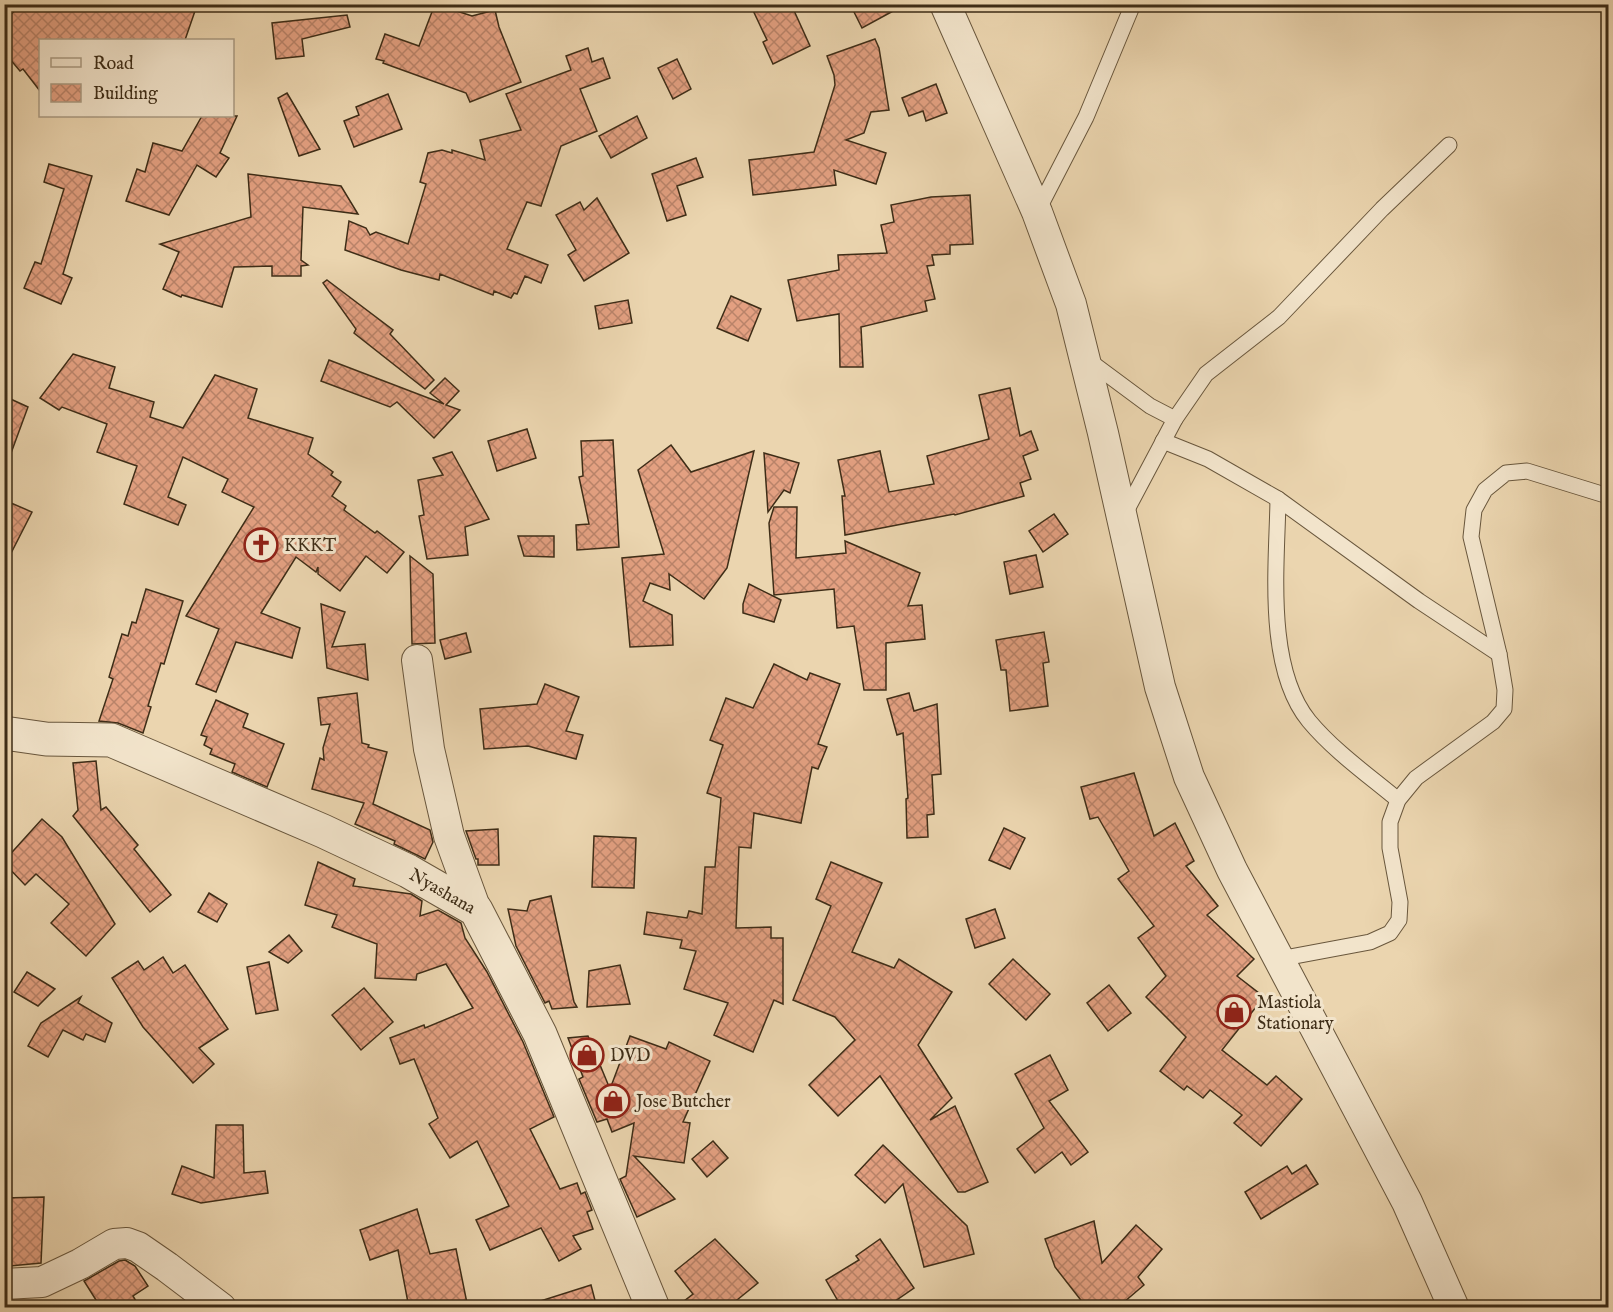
<svg xmlns="http://www.w3.org/2000/svg" width="1613" height="1312" font-family="'IM FELL English',serif">
<style>
.building{fill:url(#building-cross-hatch);stroke:#3e2d17;stroke-width:1.5}
.lines{fill:none;stroke-linecap:round;stroke-linejoin:round}
.service-casing{stroke:#69573d;stroke-width:17}
.minor-casing{stroke:#69573d;stroke-width:32}
.tertiary-casing{stroke:#69573d;stroke-width:35}
.service{stroke:#f2e4cb;stroke-width:15}
.minor{stroke:#f2e4cb;stroke-width:30}
.tertiary{stroke:#f2e4cb;stroke-width:33}
.labels{text-anchor:middle;stroke-width:6;stroke-linejoin:round;paint-order:stroke}
.poi-label{font-size:18px;fill:#3e2d17;stroke:#f2e4cb;text-anchor:start}
.street-label{font-size:18px;fill:#3e2d17;stroke:#f2e4cb}
</style>
<defs>
<pattern id="building-cross-hatch" width="8" height="8" patternUnits="userSpaceOnUse" patternTransform="scale(1.5)"><rect width="8" height="8" fill="#e3a081"/><path d="M0 0l8 8M0 8l8-8" fill="none" stroke="#b98369"/></pattern>
</defs>
<rect width="100%" height="100%" fill="#ebd5af"/>
<filter id="stains"><feTurbulence type="fractalNoise" baseFrequency=".00333" numOctaves="4"/><feColorMatrix values="0 0 0 0 .2 0 0 0 0 .09 0 0 0 0 .02 0 0 0 .5 -.17"/></filter>
<radialGradient id="worn" r=".72"><stop offset=".6" stop-color="#630" stop-opacity="0"/><stop offset="1" stop-color="#630" stop-opacity=".3"/></radialGradient>
<g class="building">
<polygon points="23,4 175,4 195,11 185,40 40,40 40,91 23,69 20,71 4,52 4,20"/>
<polygon points="435,4 472,16 495,10 499,27 521,82 470,102 466,93 383,63 384,61 376,59 385,34 419,46"/>
<polygon points="750,4 791,4 810,46 773,64 763,42 767,40"/>
<polygon points="850,4 906,4 862,28"/>
<polygon points="347,15 350,27 302,39 304,56 276,59 272,23"/>
<polygon points="875,39 879,48 889,110 871,112 864,133 846,140 886,153 876,184 834,170 836,185 753,195 749,160 814,152 835,85 834,75 827,56"/>
<polygon points="588,48 592,62 603,58 610,78 580,89 597,131 561,146 541,206 527,202 507,249 548,265 541,283 525,276 517,294 514,293 511,298 494,291 493,295 440,274 439,280 401,270 345,250 349,221 366,228 370,235 376,232 408,244 426,184 420,182 428,153 442,150 452,153 452,150 485,160 480,140 521,130 506,94 571,70 566,56"/>
<polygon points="677,59 691,89 673,99 658,68"/>
<polygon points="936,84 947,113 926,121 923,111 909,116 902,98"/>
<polygon points="287,93 320,149 299,156 278,98"/>
<polygon points="388,94 402,129 354,147 344,121 359,115 356,107"/>
<polygon points="202,116 237,116 220,153 229,158 216,177 197,165 169,215 126,201 137,169 145,172 153,143 182,151"/>
<polygon points="637,116 647,138 611,158 599,136"/>
<polygon points="696,158 703,177 677,186 686,215 667,221 652,174"/>
<polygon points="49,164 92,176 63,274 72,278 61,304 24,288 35,262 41,264 64,189 44,182"/>
<polygon points="248,174 341,186 358,214 303,207 301,260 308,265 301,266 301,276 272,276 272,266 234,267 222,307 182,295 181,297 163,289 179,252 160,244 251,217"/>
<polygon points="970,195 973,244 950,245 950,254 932,255 934,265 927,266 935,299 925,301 927,311 861,327 863,367 840,367 839,314 797,321 788,280 839,270 838,255 887,253 881,225 894,222 891,205 931,197"/>
<polygon points="597,198 629,253 584,281 568,255 576,250 556,215 580,202 584,210"/>
<polygon points="327,280 393,330 390,334 434,380 425,389 354,333 356,329 323,283"/>
<polygon points="731,296 761,309 748,341 717,328"/>
<polygon points="628,300 632,323 599,329 595,306"/>
<polygon points="73,354 115,367 109,388 154,402 150,417 183,428 215,375 257,389 248,418 313,438 308,454 333,472 331,475 341,482 332,496 346,506 344,510 375,533 377,531 404,552 387,573 366,556 340,591 318,574 318,567 316,572 296,557 261,613 300,628 292,658 236,642 216,692 196,684 219,629 186,616 254,507 222,492 228,479 183,457 168,497 186,505 178,525 124,504 137,466 97,452 107,424 62,407 59,410 40,398"/>
<polygon points="329,360 444,404 430,393 445,378 459,391 446,405 460,410 434,438 397,402 390,407 321,381"/>
<polygon points="1010,388 1020,436 1031,431 1038,450 1023,456 1031,479 1020,483 1024,496 955,515 954,514 845,535 842,496 845,496 838,460 880,451 889,492 934,484 927,456 989,439 979,395"/>
<polygon points="4,396 28,407 7,464 4,463"/>
<polygon points="527,429 536,458 497,471 488,441"/>
<polygon points="613,440 619,547 577,550 576,525 589,524 579,477 583,476 581,441"/>
<polygon points="671,445 691,472 754,451 727,568 704,599 669,574 670,590 650,583 643,601 672,615 673,645 630,647 622,558 664,554 638,470"/>
<polygon points="452,452 489,519 465,527 468,555 427,559 419,516 424,515 418,480 443,475 433,458"/>
<polygon points="764,453 799,463 790,493 784,490 768,512"/>
<polygon points="4,500 32,512 4,567"/>
<polygon points="774,507 797,507 796,558 846,553 845,541 920,573 908,606 922,605 925,639 886,643 886,690 864,690 854,626 837,628 834,589 774,595 769,523"/>
<polygon points="1054,514 1068,534 1043,552 1029,531"/>
<polygon points="518,536 554,536 554,557 524,556"/>
<polygon points="1036,555 1043,587 1010,594 1004,562"/>
<polygon points="410,556 433,574 435,643 412,644"/>
<polygon points="749,584 781,600 774,622 743,613 743,604"/>
<polygon points="146,589 183,601 164,664 161,663 148,706 151,707 143,733 118,723 99,721 113,679 109,677 122,634 128,636 132,622 136,623"/>
<polygon points="321,604 345,612 332,647 365,644 368,680 327,668"/>
<polygon points="1044,632 1049,662 1043,663 1048,706 1010,711 1006,670 1001,670 996,640"/>
<polygon points="466,633 471,652 445,659 440,640"/>
<polygon points="774,664 807,680 810,673 840,684 818,744 827,747 818,769 812,767 801,823 754,813 751,848 739,847 736,928 771,927 771,938 783,938 783,1004 774,1000 753,1052 714,1035 728,1003 684,989 696,951 680,948 682,940 644,934 647,912 687,918 689,911 702,914 705,867 715,867 721,798 707,793 723,745 710,740 726,698 753,708"/>
<polygon points="545,684 579,697 566,731 583,735 576,759 528,746 484,749 480,709 537,704"/>
<polygon points="357,693 362,743 369,745 368,747 387,752 373,804 430,830 433,842 425,859 394,844 395,841 355,824 364,803 312,789 320,758 324,760 323,748 330,724 321,725 318,698"/>
<polygon points="909,693 914,711 937,704 941,774 932,775 934,814 927,815 928,837 907,838 906,799 908,798 903,733 897,735 887,699"/>
<polygon points="216,700 248,714 243,727 284,744 267,787 232,772 235,764 210,754 212,749 204,745 207,737 201,735"/>
<polygon points="96,761 101,810 106,807 138,845 134,849 171,895 150,912 73,816 78,810 73,763"/>
<polygon points="1134,773 1154,836 1175,823 1194,861 1186,866 1218,906 1207,915 1254,959 1237,976 1264,997 1222,1050 1267,1085 1276,1076 1302,1099 1261,1146 1234,1123 1242,1115 1210,1090 1203,1098 1187,1086 1184,1090 1160,1071 1186,1037 1146,997 1166,976 1138,938 1154,926 1118,879 1129,871 1098,817 1090,819 1081,787"/>
<polygon points="42,819 62,837 115,924 86,956 51,923 69,904 36,874 25,885 4,863 4,861"/>
<polygon points="1004,828 1025,838 1010,869 989,860"/>
<polygon points="498,829 499,865 478,865 478,859 476,859 466,831"/>
<polygon points="594,836 636,838 634,888 592,887"/>
<polygon points="318,862 355,879 353,886 411,894 422,901 420,916 438,910 461,923 465,938 487,972 523,1042 554,1117 530,1129 560,1189 577,1183 581,1194 585,1192 592,1210 587,1212 593,1229 573,1236 581,1249 559,1261 541,1228 490,1250 476,1220 509,1206 477,1141 450,1158 429,1124 438,1118 414,1059 400,1064 390,1038 424,1025 425,1028 473,1008 446,964 417,974 416,980 375,978 377,944 332,927 337,915 305,905"/>
<polygon points="831,862 882,883 852,952 894,968 899,959 952,992 918,1045 952,1098 930,1120 955,1106 988,1182 965,1192 958,1192 880,1076 838,1116 809,1085 855,1040 835,1017 793,1000 831,906 816,899"/>
<polygon points="209,893 227,904 217,922 198,912"/>
<polygon points="551,896 574,1002 577,1007 552,1009 549,1001 545,1003 516,946 508,909 527,911 530,901"/>
<polygon points="995,909 1005,938 975,948 966,919"/>
<polygon points="289,935 302,951 288,963 269,952"/>
<polygon points="163,957 173,973 185,965 228,1029 199,1048 214,1064 193,1083 143,1027 112,978 138,961 144,970"/>
<polygon points="1013,959 1050,994 1026,1020 989,984"/>
<polygon points="269,962 278,1010 256,1014 247,967"/>
<polygon points="620,965 630,1004 587,1007 589,971"/>
<polygon points="27,972 55,989 38,1006 14,992"/>
<polygon points="1109,985 1131,1013 1108,1031 1087,1003"/>
<polygon points="364,988 393,1022 361,1050 332,1015"/>
<polygon points="81,997 78,1003 112,1023 105,1042 86,1034 83,1040 63,1030 48,1057 28,1046 41,1023"/>
<polygon points="588,1036 610,1089 630,1036 666,1049 669,1042 710,1061 683,1122 690,1123 684,1163 634,1156 675,1199 637,1217 620,1179 626,1176 634,1123 612,1132 607,1119 597,1122 579,1079 583,1077 568,1038"/>
<polygon points="1050,1055 1068,1090 1049,1101 1088,1152 1071,1165 1062,1152 1035,1173 1017,1149 1044,1128 1015,1074"/>
<polygon points="216,1125 243,1125 244,1173 265,1171 268,1193 201,1203 172,1194 182,1166 214,1178"/>
<polygon points="713,1141 728,1158 707,1177 692,1159"/>
<polygon points="883,1145 967,1226 974,1254 924,1267 903,1184 885,1203 855,1175"/>
<polygon points="1306,1165 1318,1184 1261,1219 1245,1192 1287,1166 1292,1174"/>
<polygon points="44,1197 41,1263 10,1266 10,1262 4,1261 4,1198"/>
<polygon points="417,1209 430,1254 456,1249 468,1308 409,1308 398,1250 370,1260 360,1230"/>
<polygon points="1094,1221 1102,1263 1136,1225 1162,1249 1138,1277 1144,1285 1117,1308 1087,1308 1055,1267 1045,1239"/>
<polygon points="715,1239 758,1283 727,1308 675,1308 693,1294 675,1271"/>
<polygon points="880,1239 914,1288 885,1308 842,1308 826,1280 859,1260 856,1256"/>
<polygon points="125,1260 135,1266 148,1286 133,1296 140,1308 101,1308 84,1281 119,1261"/>
<polygon points="591,1285 597,1308 534,1308 534,1303"/>
</g>
<g class="lines">
<defs>
<g id="service">
<polyline points="1037,212 1086,117 1133,4"/>
<polyline points="1088,360 1150,406 1175,419"/>
<polyline points="1163,441 1208,459 1278,499 1419,601 1499,654"/>
<path d="M1278,499C1277,565 1265,667 1309,721C1334,751 1368,775 1398,800"/>
<polyline points="1123,517 1175,419 1206,374 1279,317 1382,209 1449,145"/>
<polyline points="1279,959 1370,942 1390,933 1399,920 1400,902 1390,848 1390,822 1398,800 1416,778 1493,722 1504,709 1505,690 1499,654 1471,537 1474,510 1485,490 1506,473 1527,471 1608,496"/>
</g>
<g id="minor">
<polyline points="945,4 1037,212 1071,304 1103,433 1160,687 1189,777 1232,870 1407,1202 1454,1308"/>
<polyline points="417,660 429,749 449,836 476,910"/>
<polyline points="4,1284 42,1282 80,1264 114,1244 127,1243 138,1247 167,1267 221,1308"/>
</g>
<g id="tertiary">
<path id="s1" d="M4,733L46,739L111,740L323,831L408,871L476,910L540,1034L653,1308"/>
</g>
</defs>
<use href="#service" class="service-casing"/>
<use href="#minor" class="minor-casing"/>
<use href="#tertiary" class="tertiary-casing"/>
<use href="#service" class="service"/>
<use href="#minor" class="minor"/>
<use href="#tertiary" class="tertiary"/>
</g>
<defs>
<symbol id="church-ring" viewBox="-11 -11 22 22"><circle r="9.5" fill="#f2e4cb" stroke="#8f2418" stroke-width="1.5"/><path d="M-1.2-6h2.4v3.5h3.3v2.4h-3.3V6h-2.4V-.1h-3.3v-2.4h3.3Z" fill="#8f2418"/></symbol>
<symbol id="shop-ring" viewBox="-11 -11 22 22"><circle r="9.5" fill="#f2e4cb" stroke="#8f2418" stroke-width="1.5"/><path d="M-5-2.5h2.3a2.7 3.5 0 0 1 5.4 0H5L5.5 6h-11ZM-1.5-2.5h3a1.5 2.3 0 0 0-3 0Z" fill="#8f2418"/></symbol>
</defs>
<g fill-rule="evenodd">
<use href="#church-ring" x="242" y="526" width="38" height="38"/>
<use href="#shop-ring" x="1215" y="993" width="38" height="38"/>
<use href="#shop-ring" x="568" y="1036" width="38" height="38"/>
<use href="#shop-ring" x="594" y="1082" width="38" height="38"/>
</g>
<g class="labels">
<g class="poi-label">
<text x="284" y="551">KKKT</text>
<text x="1257" y="1008">Mastiola<tspan x="1257" dy="21">Stationary</tspan></text>
<text x="610" y="1061">DVD</text>
<text x="636" y="1107">Jose Butcher</text>
</g>
<g class="street-label">
<text dy="6" stroke="none"><textPath href="#s1" startOffset="472">Nyashana</textPath></text>
</g>
</g>
<rect width="1613" height="1312" fill="none" stroke="#ebd5af" stroke-width="24"/>
<rect x="6" y="6" width="1601" height="1300" fill="none" stroke="#3e2d17" stroke-width="3"/>
<rect x="12" y="12" width="1589" height="1288" fill="none" stroke="#3e2d17" stroke-width="1.5"/>
<rect x="39" y="39" width="195" height="78" fill="#f2e4cb" stroke="#aa9b83" stroke-width="1.5"/>
<rect x="51" y="58" width="30" height="9" fill="#f2e4cb" stroke="#aa9b83" stroke-width="1.5"/>
<text x="93" y="69" font-size="18" fill="#3e2d17">Road</text>
<rect x="51" y="84" width="30" height="18" fill="url(#building-cross-hatch)" stroke="#aa9b83" stroke-width="1.5"/>
<text x="93" y="99" font-size="18" fill="#3e2d17">Building</text>
<rect width="100%" height="100%" filter="url(#stains)"/>
<rect width="100%" height="100%" fill="url(#worn)"/>
</svg>
